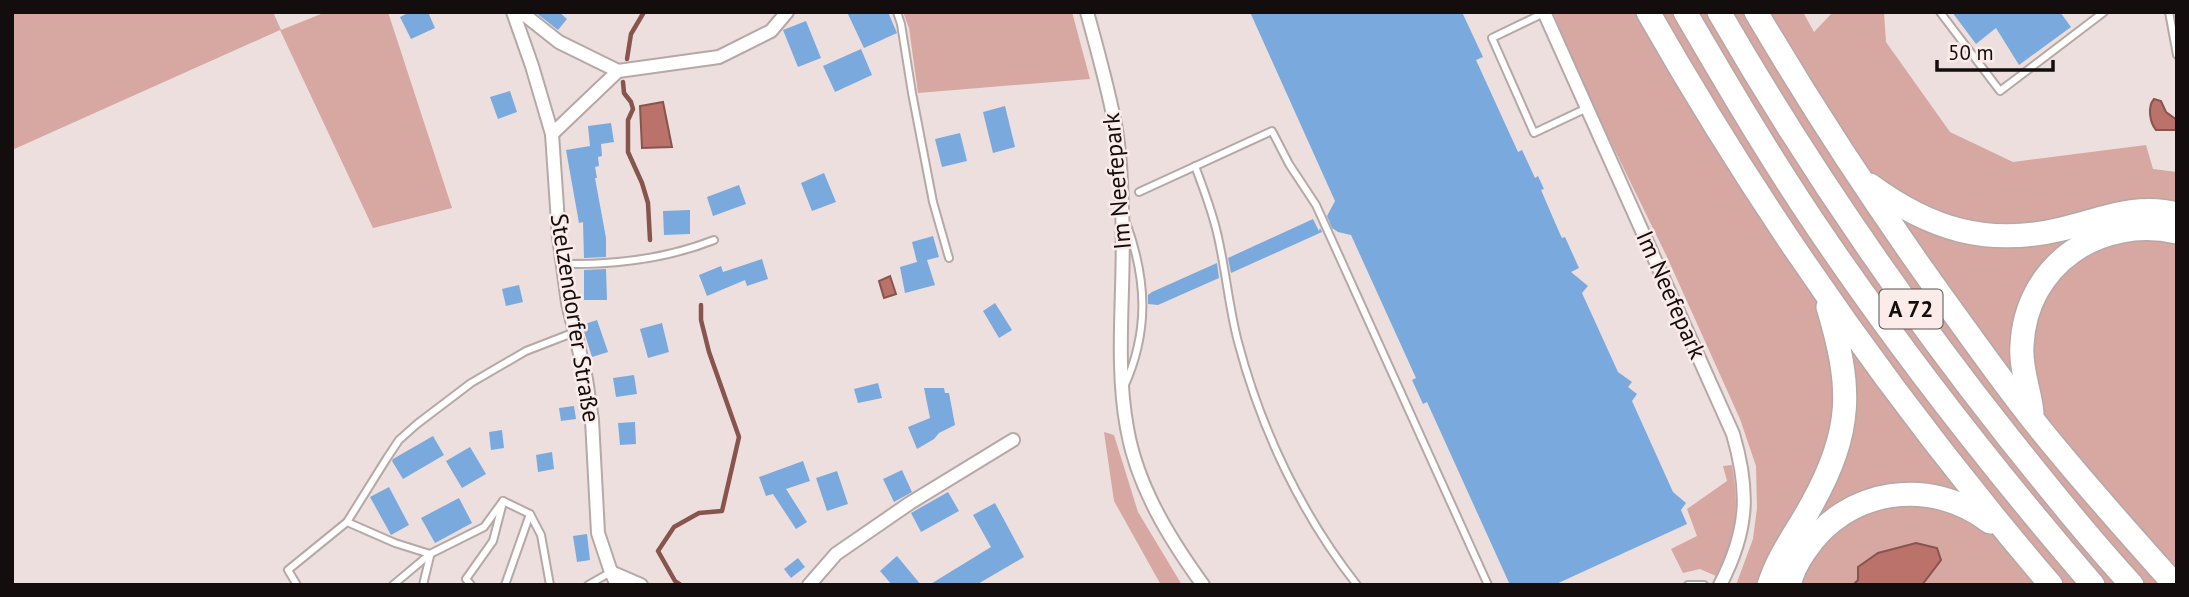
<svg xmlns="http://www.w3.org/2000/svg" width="2189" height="597" font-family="'PT Sans',sans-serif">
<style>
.green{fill:#d7a7a1}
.water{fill:#ba726a;stroke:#88544e;stroke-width:2}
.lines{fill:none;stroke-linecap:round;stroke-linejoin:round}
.stream{stroke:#88544e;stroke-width:4.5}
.building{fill:#7aa9de}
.service-casing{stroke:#b5a8a6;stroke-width:10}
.minor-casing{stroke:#b5a8a6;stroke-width:16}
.motorway-casing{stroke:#b5a8a6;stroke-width:26}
.service{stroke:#fff;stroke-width:6}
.minor{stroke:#fff;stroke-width:12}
.motorway{stroke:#fff;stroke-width:23}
.labels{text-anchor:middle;stroke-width:5;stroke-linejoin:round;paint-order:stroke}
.shield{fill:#fbecea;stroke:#59514f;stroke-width:2}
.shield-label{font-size:23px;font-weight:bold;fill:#130e0d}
.street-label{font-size:24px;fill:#130e0d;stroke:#fbecea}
</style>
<rect width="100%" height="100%" fill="#eddfdd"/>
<g class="green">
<polygon points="12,12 273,12 281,30 326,12 388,12 452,208 373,228 280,30 12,150"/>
<polygon points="903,12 1072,12 1090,79 918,93 909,28"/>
<polygon points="1553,12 1803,12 1814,32 1833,12 1884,12 1886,42 1950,132 2013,162 2146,145 2153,169 2177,172 2177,585 1736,585 1753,539 1757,508 1756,466 1740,419 1667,257 1581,81"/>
<polygon points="1104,432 1114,435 1138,512 1182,585 1161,585 1114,501"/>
<path d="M1732,465C1740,511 1736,535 1716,576L1700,569L1683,573L1671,549L1697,536L1687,509L1727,481L1723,466Z"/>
</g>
<g class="water">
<path d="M2154,99L2161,101L2166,112L2177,120V130H2156C2150,123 2147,107 2154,99Z"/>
<polygon points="663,102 672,147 642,148 640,106"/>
<polygon points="890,276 896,294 884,298 879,281"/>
<polygon points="1916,543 1937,548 1941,560 1922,585 1853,585 1858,580 1858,567 1878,553"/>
</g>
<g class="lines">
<g class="stream">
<polyline points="627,59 631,34 644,12"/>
<polyline points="623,82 624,93 631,102 633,109 628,120 628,152 642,183 648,203 650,240"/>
<polyline points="681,585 675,581 658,551 674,527 699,513 722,511 739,437 709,352 701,320 701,305"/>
</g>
</g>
<g class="building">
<polygon points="410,12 428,12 435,28 411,39 400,17"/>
<polygon points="535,12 559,12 567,19 558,30"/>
<polygon points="847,12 888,12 897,33 864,48"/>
<polygon points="1250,12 1462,12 1483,57 1476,60 1518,152 1522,150 1535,178 1538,176 1544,189 1541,190 1560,234 1562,238 1565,237 1579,268 1571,272 1588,286 1582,293 1618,372 1632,382 1628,387 1637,394 1632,401 1673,492 1686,503 1681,510 1687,524 1554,585 1510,585 1427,402 1423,404 1412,380 1416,378 1351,235 1338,232 1332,228 1327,216 1335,201"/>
<polygon points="1952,12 2060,12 2071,27 2019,65 1996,28 1976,44"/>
<polygon points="806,21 821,58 798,67 783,30"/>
<polygon points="861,49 872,75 835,92 823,66"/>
<polygon points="510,91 517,112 498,119 490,97"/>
<polygon points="1005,106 1015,147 993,153 983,112"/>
<polygon points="611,123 614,142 601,144 602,156 598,157 599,166 595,167 597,178 595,178 606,238 606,257 584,258 583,222 579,223 566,150 590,146 588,126"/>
<polygon points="960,133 967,161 942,167 935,139"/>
<polygon points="824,173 836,202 812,211 801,183"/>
<polygon points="739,185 746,204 713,216 707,197"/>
<polygon points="690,210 690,234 664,235 663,211"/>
<polygon points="1313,219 1319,231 1320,228 1322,232 1231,273 1228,258"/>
<polygon points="933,236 939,257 927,260 935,285 905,293 900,267 917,262 912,242"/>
<polygon points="762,259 768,279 747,286 745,280 707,296 699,275 721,266 723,272"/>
<polygon points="1217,263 1219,278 1158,305 1148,304 1148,295 1152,292"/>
<polygon points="606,269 607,300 584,300 584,270"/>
<polygon points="519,285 523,302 506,306 502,289"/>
<polygon points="995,303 1012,330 999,338 983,311"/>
<polygon points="597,320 608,352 592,357 582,325"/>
<polygon points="662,323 669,352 648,358 640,329"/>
<polygon points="634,375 637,394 616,397 613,378"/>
<polygon points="878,383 882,398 858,403 854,389"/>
<polygon points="924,388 944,388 945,393 949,393 955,425 939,433 934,439 917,449 908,427 930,418"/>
<polygon points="574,406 576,419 561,421 559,408"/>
<polygon points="635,422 636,444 620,445 618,423"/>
<polygon points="502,430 504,448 491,450 489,432"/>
<polygon points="433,436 444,455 403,479 392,461 393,459"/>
<polygon points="470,447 486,474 462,488 446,461"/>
<polygon points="552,452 554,469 538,472 536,455"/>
<polygon points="803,461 810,481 786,489 807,522 796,529 773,494 766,496 759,477"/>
<polygon points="902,470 912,492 894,502 883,479"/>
<polygon points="837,471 848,504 827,511 816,478"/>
<polygon points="389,487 409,525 391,535 370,497"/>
<polygon points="948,492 959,511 921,532 911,513"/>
<polygon points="459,498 472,523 435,543 421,518"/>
<polygon points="995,503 1024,557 976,585 929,585 991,547 973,515"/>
<polygon points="587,534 590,560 577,562 573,536"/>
<polygon points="897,556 921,585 892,585 880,571"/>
<polygon points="798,558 805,567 791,578 784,569"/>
</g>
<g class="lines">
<defs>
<g id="service">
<polyline points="897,12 901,24 912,93 933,202 949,258"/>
<polyline points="1940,12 2000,91 2104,12"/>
<polyline points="2169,12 2177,55"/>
<polyline points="1544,13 1492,38 1534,133 1587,108"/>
<path d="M1195,166C1204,190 1213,213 1218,237C1226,272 1229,308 1238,342C1261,429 1301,514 1357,585"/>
<polyline points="1139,192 1272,131 1289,164 1316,205 1488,585"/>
<path d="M562,264C614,265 666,259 714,240"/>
<path d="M1124,387C1149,332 1147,281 1127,225"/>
<polyline points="503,501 530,514 541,535 550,585"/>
<polyline points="347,522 395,543 430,554"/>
<polyline points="297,585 288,570 347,522 387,458 399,440 417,424 471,383 526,351 575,332"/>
<polyline points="393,585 430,554 484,527 503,501"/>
<polyline points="423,585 430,556"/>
<polyline points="471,585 466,579 493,541 502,506"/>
<polyline points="505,585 530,514"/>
<polyline points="588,585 611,572"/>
<polyline points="1688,585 1704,585"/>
</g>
<g id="minor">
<polyline points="513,12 532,66 552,134 559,237 568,303 586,379 592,420 598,533 611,572 617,585"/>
<polyline points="521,12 559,42 618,71 719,57 771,31 787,12"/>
<path d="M1087,12C1096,45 1105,77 1112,110C1120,143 1121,177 1122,210C1126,283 1114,357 1127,428C1137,486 1169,538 1203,585"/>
<path d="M1544,12L1733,434C1750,492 1748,531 1720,585"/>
<polyline points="552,134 618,71"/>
<polyline points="611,572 641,585"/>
<polyline points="809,585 836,554 910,503 1013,440"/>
</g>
<g id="motorway">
<path d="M1648,12C1764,216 1899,407 2051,585"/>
<path d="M1685,12C1731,91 1778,171 1830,246C1911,364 2000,477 2093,585"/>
<path d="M1719,12C1805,161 1902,303 2009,438C2049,488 2089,538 2132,585"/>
<path d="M1756,12C1820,121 1889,225 1963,326C1986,358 2009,390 2033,420C2078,477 2127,531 2175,585"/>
<path d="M1870,185C1930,229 1987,247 2062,229C2100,220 2136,203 2177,214"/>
<path d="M2032,413C2030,391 2020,368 2022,345C2026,264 2100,215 2177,232"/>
<path d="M1769,585C1779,554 1797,532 1812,504C1853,430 1852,387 1828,307"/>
<path d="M1789,585C1792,573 1798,561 1805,551C1846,488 1931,476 1990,522"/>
</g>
</defs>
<use href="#service" class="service-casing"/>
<use href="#minor" class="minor-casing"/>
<use href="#motorway" class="motorway-casing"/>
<use href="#service" class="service"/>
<use href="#minor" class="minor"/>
<use href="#motorway" class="motorway"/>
</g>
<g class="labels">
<rect class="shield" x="1879.5" y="289.5" width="63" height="39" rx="5"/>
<g class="shield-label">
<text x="1911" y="317">A 72</text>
</g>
<g class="street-label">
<text transform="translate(1117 181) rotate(-95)" y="8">Im Neefepark</text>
<text transform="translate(1671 295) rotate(66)" y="8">Im Neefepark</text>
<text transform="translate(575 318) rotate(81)" y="8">Stelzendorfer Straße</text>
</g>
</g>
<rect width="2189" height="597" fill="none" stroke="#130e0d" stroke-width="28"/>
<path d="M1937 60v10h116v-10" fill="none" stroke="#130e0d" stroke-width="3.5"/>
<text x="1948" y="60" font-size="21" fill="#130e0d" stroke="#fbecea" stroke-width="5" paint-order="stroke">50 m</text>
</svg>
